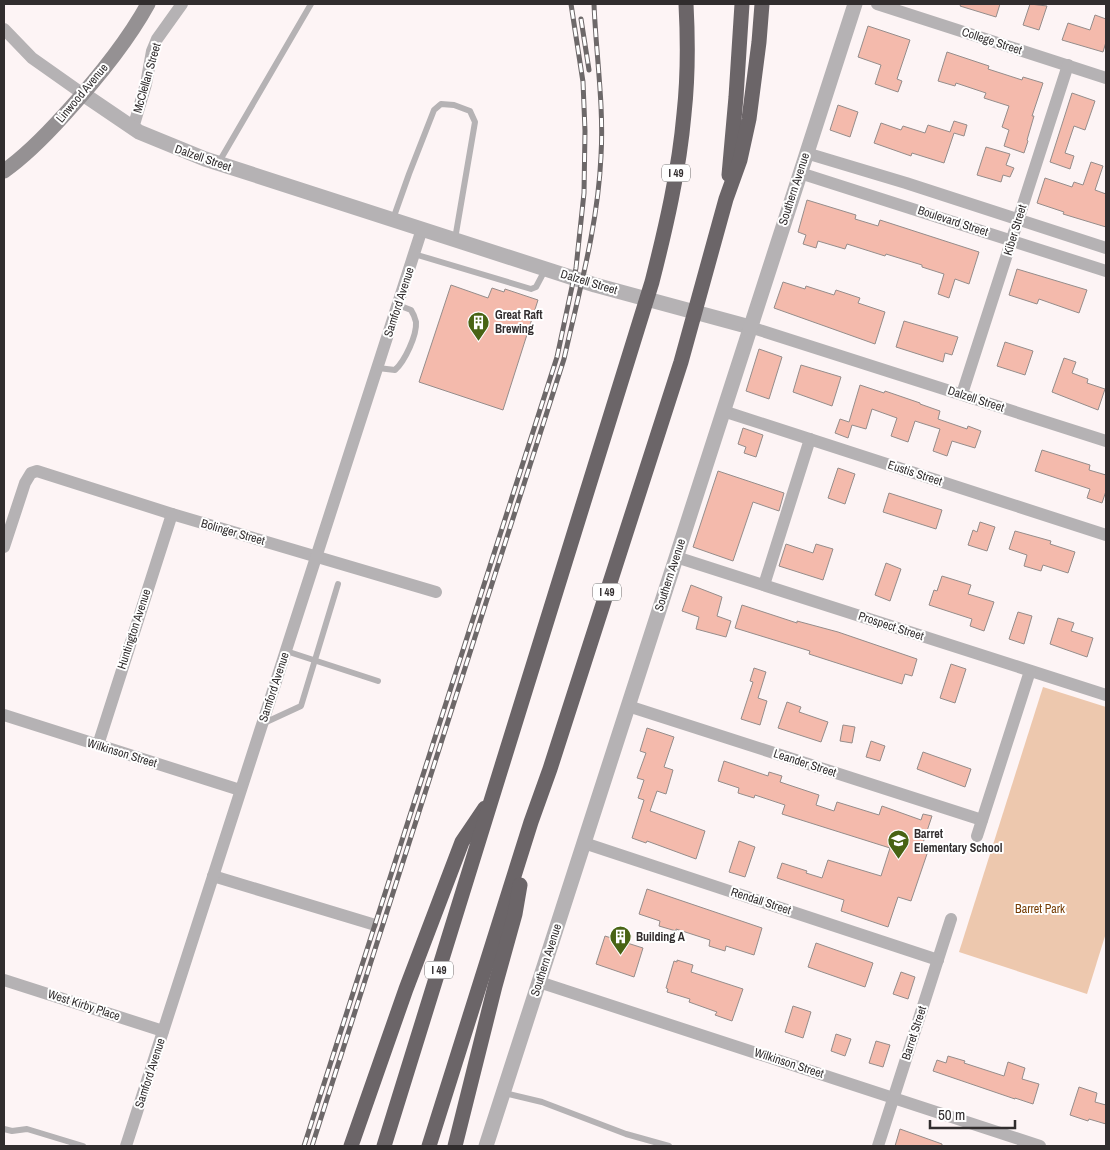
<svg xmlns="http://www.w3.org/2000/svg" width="1110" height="1150" font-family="'Archivo Narrow',sans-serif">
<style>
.green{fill:#edc8ae}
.building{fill:#f4baac;stroke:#958d8b}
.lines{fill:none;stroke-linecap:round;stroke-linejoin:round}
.service{stroke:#b5b2b4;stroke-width:6}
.minor{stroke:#b5b2b4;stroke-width:12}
.tertiary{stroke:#b5b2b4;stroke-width:15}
.secondary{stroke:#959193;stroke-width:15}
.motorway{stroke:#6b6568;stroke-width:15}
.rail-casing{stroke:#6d6869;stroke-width:5}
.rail{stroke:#fff;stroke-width:3;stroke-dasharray:9;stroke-linecap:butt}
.labels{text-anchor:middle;stroke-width:4;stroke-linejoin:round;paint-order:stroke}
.shield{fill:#fff;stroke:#6f6c6d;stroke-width:1}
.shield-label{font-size:11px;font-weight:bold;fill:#312d2e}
.street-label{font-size:12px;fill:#312d2e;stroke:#fff}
.poi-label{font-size:12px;font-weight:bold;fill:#312d2e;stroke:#fff;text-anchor:start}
.park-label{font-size:12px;fill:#743b02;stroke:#fff}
</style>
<rect width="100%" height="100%" fill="#fdf4f5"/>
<polygon class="green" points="1043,687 1106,707 1106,933 1087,994 959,952"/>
<g class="building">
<polygon points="961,4 1000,4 996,17 960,6"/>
<polygon points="1030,4 1047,6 1039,30 1023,25"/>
<polygon points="1095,15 1106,19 1106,42 1103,52 1062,40 1068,23 1090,30"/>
<polygon points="868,26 910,40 897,79 902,81 898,92 875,84 881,65 858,57"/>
<polygon points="947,52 989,66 988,69 1022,80 1023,77 1043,83 1032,116 1034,116 1027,140 1028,141 1024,153 1004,146 1009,130 1002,127 1009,106 984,98 986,93 956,83 955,86 938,81"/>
<polygon points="1072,93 1095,101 1085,130 1074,126 1065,153 1074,156 1070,169 1050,162"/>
<polygon points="838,105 858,112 850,137 830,130"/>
<polygon points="954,121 967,125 964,136 954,133 944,163 912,153 911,156 874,143 881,123 901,130 903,126 925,133 928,125 950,132"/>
<polygon points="986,147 1010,154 1006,165 1014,168 1010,177 1003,175 1001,182 977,175"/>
<polygon points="1091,162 1103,166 1095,190 1106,194 1106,227 1063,214 1064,212 1037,203 1045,178 1072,187 1074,182 1083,185"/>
<polygon points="807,200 856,215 855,219 878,226 880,220 979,252 969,284 955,279 949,298 938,294 944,274 922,267 922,265 886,254 885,256 847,244 845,249 818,241 816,248 803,244 806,235 798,232"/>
<polygon points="1017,269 1087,290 1079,313 1039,299 1037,304 1009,295"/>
<polygon points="783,282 805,289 806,286 834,295 836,290 860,298 858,303 885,312 875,344 774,308"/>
<polygon points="451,285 488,298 492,288 504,292 505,289 538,300 503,410 419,382"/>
<polygon points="904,321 958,337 952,355 945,353 943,362 896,347"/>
<polygon points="1005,342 1033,351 1025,375 997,366"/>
<polygon points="759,349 782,357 769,399 746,391"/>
<polygon points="1064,358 1076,362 1072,373 1088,379 1087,383 1105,389 1098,410 1052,392"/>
<polygon points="801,365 841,377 832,406 793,392"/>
<polygon points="860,385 884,393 885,391 920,403 920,404 940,411 938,419 967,429 968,426 981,431 975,448 952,441 947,456 933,451 940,429 915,421 908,442 891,436 897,418 872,409 866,429 852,425 848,438 835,433 840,419 849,422"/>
<polygon points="743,428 763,435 756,457 744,453 746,447 738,444"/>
<polygon points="1042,450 1090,465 1089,470 1106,475 1106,491 1102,503 1087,498 1090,489 1035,471"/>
<polygon points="838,468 855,474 845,504 828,498"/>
<polygon points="718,471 784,493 779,511 753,502 733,561 693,547"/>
<polygon points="889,493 942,510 936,529 883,512"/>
<polygon points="980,522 995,527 987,551 968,545 973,530 977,532"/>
<polygon points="1015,531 1051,541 1050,544 1075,552 1068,573 1043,565 1041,571 1024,566 1027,555 1009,549"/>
<polygon points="786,544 813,553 816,544 833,549 823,580 779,566"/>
<polygon points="886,563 901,569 890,601 875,595"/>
<polygon points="942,576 971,585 968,594 994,602 984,631 970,626 972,619 929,605 934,590 937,591"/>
<polygon points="691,585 722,597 717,616 731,621 726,637 696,629 699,617 682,611"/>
<polygon points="742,605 797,623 797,621 838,632 917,659 912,676 905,674 902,684 809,654 810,651 735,628"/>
<polygon points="1018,612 1032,616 1024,644 1009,639"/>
<polygon points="1058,618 1074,623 1071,631 1093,638 1087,657 1050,644"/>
<polygon points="951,664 966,669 955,703 940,698"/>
<polygon points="754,668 766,672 758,698 767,701 760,725 741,719 753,682 750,681"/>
<polygon points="787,702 801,707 799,712 828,722 821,742 778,728"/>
<polygon points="843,725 855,727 852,743 840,741"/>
<polygon points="647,728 674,737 664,767 673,770 666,794 657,791 650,811 705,831 696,859 647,841 646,843 632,838 644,800 638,798 644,780 637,778 646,753 640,751"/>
<polygon points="871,741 885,746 880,761 866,757"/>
<polygon points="923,752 971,769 965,787 917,769"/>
<polygon points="724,761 768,776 769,772 782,776 780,782 819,795 816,805 834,811 837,802 879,815 882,806 921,820 923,814 932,816 921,849 928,851 911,901 898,897 888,927 841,911 844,900 777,878 782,863 807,871 806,873 822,878 828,860 881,876 890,848 782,814 785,805 755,795 754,798 738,793 739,788 718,781"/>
<polygon points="739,841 755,847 745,877 729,872"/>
<polygon points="647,889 762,928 754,955 726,946 725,951 709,946 710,940 676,929 676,931 659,926 660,921 639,914"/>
<polygon points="605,936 643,948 634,977 596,964"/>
<polygon points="816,943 873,963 865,987 808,967"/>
<polygon points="677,960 693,965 691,972 743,989 732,1021 715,1015 717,1012 689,1002 690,999 667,992 668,989 666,988 674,961 677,962"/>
<polygon points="901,972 915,977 908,999 893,994"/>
<polygon points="793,1006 811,1012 803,1038 785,1032"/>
<polygon points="836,1034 851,1039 845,1056 831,1051"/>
<polygon points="876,1041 890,1045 883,1067 869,1063"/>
<polygon points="948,1056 965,1061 964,1063 1004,1076 1008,1062 1025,1068 1022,1079 1039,1084 1033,1104 1015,1098 1015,1099 933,1071 937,1060 946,1063"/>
<polygon points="1079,1087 1097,1093 1095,1102 1106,1105 1106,1124 1089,1119 1088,1121 1070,1115"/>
<polygon points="900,1129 942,1144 942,1146 895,1146"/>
</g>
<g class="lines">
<g class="service">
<polyline points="219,162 311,4"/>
<polyline points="393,219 409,174 434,110 441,104 454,105 470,111 475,122 455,239"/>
<polyline points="414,254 531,289 536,287 545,270"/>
<path d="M378,368L395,370C405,361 417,335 416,322C415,318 413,313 411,310L398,305"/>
<polyline points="286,651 378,681"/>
<polyline points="262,724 301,706 338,584"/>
<polyline points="504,1093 542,1102 626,1134 669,1146"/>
<polyline points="4,1129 12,1131 27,1129 83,1146"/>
</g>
<g class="minor">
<polyline points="877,4 1106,78"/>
<polyline points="4,29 32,58 83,94"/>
<polyline points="133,128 146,84 152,51 157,39 182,4"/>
<polyline points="806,153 906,183 1106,248"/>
<polyline points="800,173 1106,271"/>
<polyline points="750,327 1106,441"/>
<polyline points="962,394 1068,65"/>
<polyline points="723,411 1106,535"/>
<polyline points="4,547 25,483 31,473 37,471 172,514 436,592"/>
<polyline points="676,557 1106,695"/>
<polyline points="764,585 810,439"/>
<polyline points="628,706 982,820"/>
<polyline points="4,715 240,790"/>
<polyline points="98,745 172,514"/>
<polyline points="977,836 1030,671"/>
<polyline points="584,843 938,960"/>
<polyline points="213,876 372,924"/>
<polyline points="4,980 163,1031"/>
<polyline points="539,982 1040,1146"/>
<polyline points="126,1146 422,229"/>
<polyline points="878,1146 951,919"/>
</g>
<g class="tertiary">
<polyline points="83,94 139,132 205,159 595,285 750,327"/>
<polyline points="486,1146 855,4"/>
</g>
<path class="secondary" d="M4,171C27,155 46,135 65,114C96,80 126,44 148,4"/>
<g class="motorway">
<polyline points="729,175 736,97 742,4"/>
<polyline points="351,1146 406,989 462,842 485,808"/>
<path d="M384,1146L652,282C666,227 679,171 684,114C688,78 688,41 686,4"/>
<polyline points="429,1146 531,822 550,769 681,362 726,199 740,160 749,119 759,42 762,4"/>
<polyline points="455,1146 495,986 515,914 520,885"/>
</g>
<defs>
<g id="rail">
<polyline points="581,19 589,70"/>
<polyline points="304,1146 557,357 576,268 584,193 585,131 583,82 571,4"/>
<path d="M312,1146L564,359C579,292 598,225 601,156C604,105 596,55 594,4"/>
</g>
</defs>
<use href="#rail" class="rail-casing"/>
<use href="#rail" class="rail"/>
</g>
<defs>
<symbol id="building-pin" viewBox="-11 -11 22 30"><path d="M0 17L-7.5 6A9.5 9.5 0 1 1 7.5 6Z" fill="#486314" stroke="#fff"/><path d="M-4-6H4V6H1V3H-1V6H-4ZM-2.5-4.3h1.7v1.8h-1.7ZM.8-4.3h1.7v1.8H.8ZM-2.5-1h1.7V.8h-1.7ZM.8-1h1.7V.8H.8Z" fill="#fff"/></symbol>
<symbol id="school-pin" viewBox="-11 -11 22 30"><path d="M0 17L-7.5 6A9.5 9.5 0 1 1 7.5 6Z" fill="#486314" stroke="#fff"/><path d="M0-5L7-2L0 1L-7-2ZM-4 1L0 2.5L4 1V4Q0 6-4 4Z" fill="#fff"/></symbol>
</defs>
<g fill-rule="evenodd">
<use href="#building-pin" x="466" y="310" width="25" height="34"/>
<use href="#school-pin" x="886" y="828" width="25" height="34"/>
<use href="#building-pin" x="608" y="924" width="25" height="34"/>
</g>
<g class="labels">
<g class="shield">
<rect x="662" y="164.5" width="28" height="17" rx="4"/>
<rect x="593" y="583.5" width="28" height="17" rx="4"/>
<rect x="425" y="961.5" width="28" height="17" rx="4"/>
</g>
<g class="shield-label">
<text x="676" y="177">I 49</text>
<text x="607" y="596">I 49</text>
<text x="439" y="974">I 49</text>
</g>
<g class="street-label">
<text transform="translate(992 41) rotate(18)" y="4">College Street</text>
<text transform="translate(147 78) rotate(-74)" y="4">McClellan Street</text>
<text transform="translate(82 93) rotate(-50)" y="4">Linwood Avenue</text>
<text transform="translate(203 158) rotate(19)" y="4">Dalzell Street</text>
<text transform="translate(794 189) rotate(-72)" y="4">Southern Avenue</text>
<text transform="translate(953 221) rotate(18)" y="4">Boulevard Street</text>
<text transform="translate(1015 230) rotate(-73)" y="4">Kiber Street</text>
<text transform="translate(589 282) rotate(17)" y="4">Dalzell Street</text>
<text transform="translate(399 302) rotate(-72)" y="4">Samford Avenue</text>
<text transform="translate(976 399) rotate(18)" y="4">Dalzell Street</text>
<text transform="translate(915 473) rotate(18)" y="4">Eustis Street</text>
<text transform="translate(233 532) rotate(16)" y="4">Bolinger Street</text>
<text transform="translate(670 575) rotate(-72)" y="4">Southern Avenue</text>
<text transform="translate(891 626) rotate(18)" y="4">Prospect Street</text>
<text transform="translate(134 629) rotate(-72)" y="4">Huntington Avenue</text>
<text transform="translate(274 687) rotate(-72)" y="4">Samford Avenue</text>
<text transform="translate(122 753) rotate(17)" y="4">Wilkinson Street</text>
<text transform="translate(805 763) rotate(18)" y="4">Leander Street</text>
<text transform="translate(761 901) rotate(18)" y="4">Rendall Street</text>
<text transform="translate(546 960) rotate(-72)" y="4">Southern Avenue</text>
<text transform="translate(84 1005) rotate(18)" y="4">West Kirby Place</text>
<text transform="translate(914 1033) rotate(-72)" y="4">Barret Street</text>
<text transform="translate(789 1063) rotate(18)" y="4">Wilkinson Street</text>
<text transform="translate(150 1073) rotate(-72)" y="4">Samford Avenue</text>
</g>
<g class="poi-label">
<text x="495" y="319">Great Raft<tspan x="495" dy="14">Brewing</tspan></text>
<text x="914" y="838">Barret<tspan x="914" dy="14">Elementary School</tspan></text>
<text x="636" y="941">Building A</text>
</g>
<g class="park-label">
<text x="1040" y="913">Barret Park</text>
</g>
</g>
<rect width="1110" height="1150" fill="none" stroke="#312d2e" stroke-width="10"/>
<path d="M930 1120v8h85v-8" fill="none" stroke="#312d2e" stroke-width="2.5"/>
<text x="938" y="1120" font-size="15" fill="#312d2e" stroke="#ffffff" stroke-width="4" paint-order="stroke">50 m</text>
</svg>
